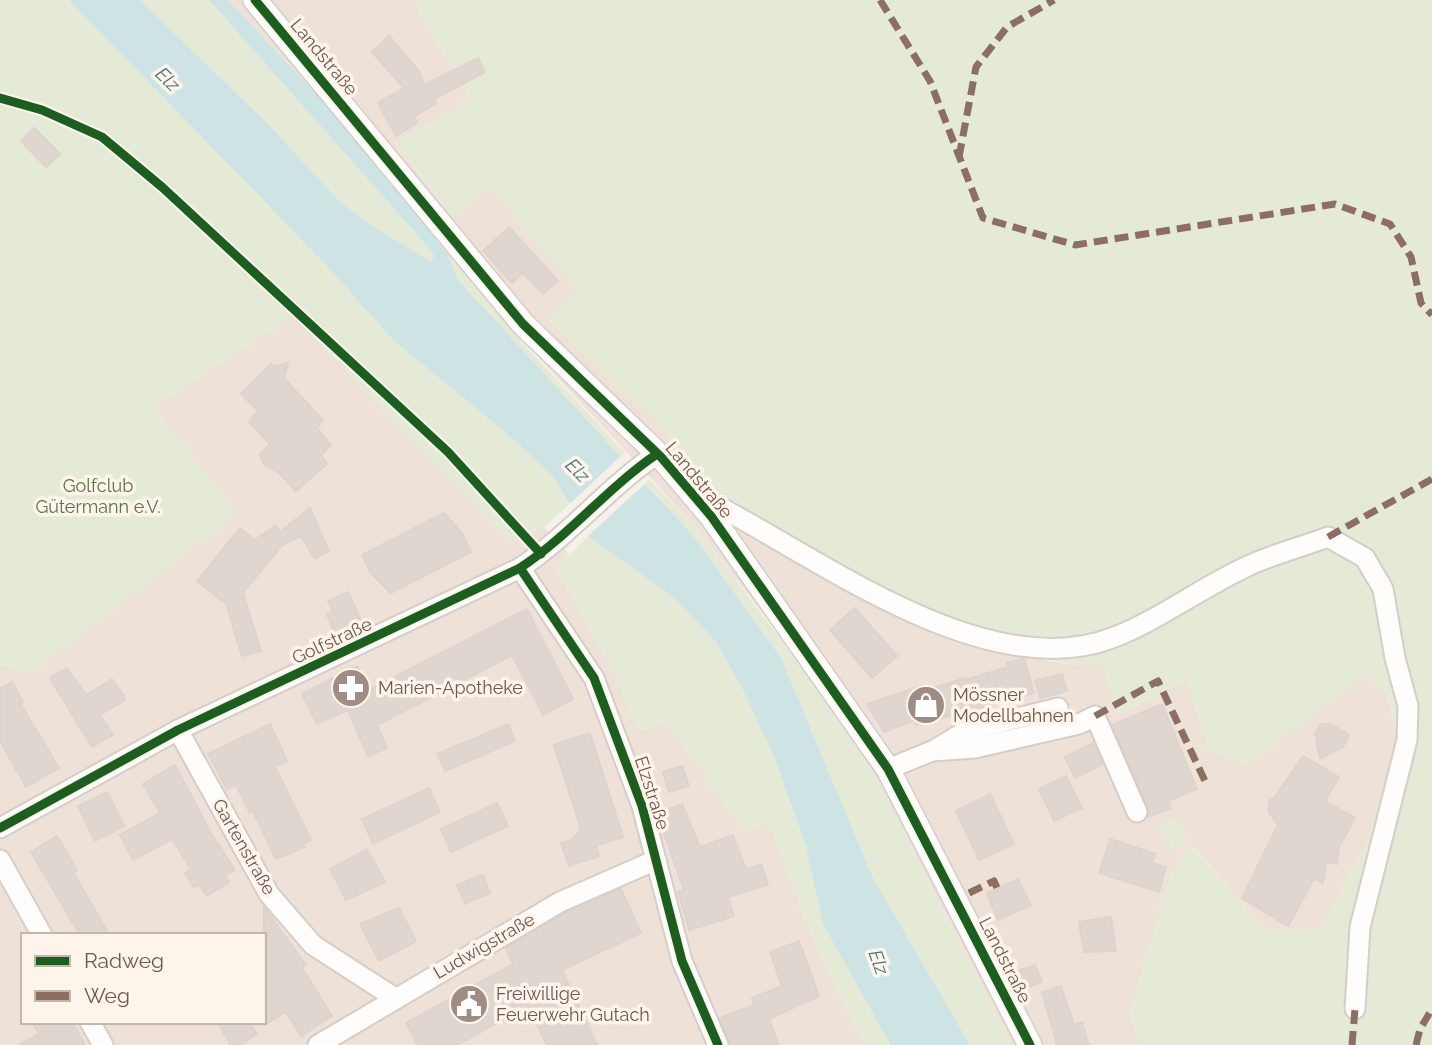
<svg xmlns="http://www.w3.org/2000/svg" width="1432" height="1045" font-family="Raleway,sans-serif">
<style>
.residential{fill:#eee2d8;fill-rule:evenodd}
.green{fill:#e4ead6}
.water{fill:#cde3e4}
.pier{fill:#f6f0ea}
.building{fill:#dfd6d0;stroke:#ded3cd;stroke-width:2}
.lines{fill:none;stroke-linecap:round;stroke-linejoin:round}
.minor-casing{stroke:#d5cdc8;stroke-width:23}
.tertiary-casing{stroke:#d5cdc8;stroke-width:26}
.minor{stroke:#fefdfc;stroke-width:19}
.tertiary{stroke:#fefdfc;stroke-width:23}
.quiet{stroke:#8d6e63;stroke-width:7;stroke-dasharray:14 7;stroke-linecap:butt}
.cycleway-casing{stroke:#fdf5eb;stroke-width:13}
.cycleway{stroke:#1b5e20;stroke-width:9}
.labels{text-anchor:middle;stroke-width:7;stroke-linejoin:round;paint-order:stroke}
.street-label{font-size:18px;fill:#70574d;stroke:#fdf5eb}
.park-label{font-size:18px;fill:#577547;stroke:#fdf5eb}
.poi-label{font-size:18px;fill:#70574d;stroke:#fdf5eb;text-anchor:start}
.water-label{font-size:19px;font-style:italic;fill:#47757b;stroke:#fdf5eb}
</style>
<rect width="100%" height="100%" fill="#f6f0ea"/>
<g class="residential">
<polygon points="228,0 418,0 420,15 471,99 395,143 453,217 490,189 579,291 548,318 656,421 717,497 1027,654 1049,661 1072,665 1101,663 1187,680 1209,750 1368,672 1387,697 1398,737 1367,842 1321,929 1264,929 1193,846 1129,1013 1141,1045 1012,1045 885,795 838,715 806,669 695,526 468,281 367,148"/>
<path d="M293,315L511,542L544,527L569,554L557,569L613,671L639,731L667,722L743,830L770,824L809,930L865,1045H0V666L238,513L153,408ZM23,935H264V1022H23Z"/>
</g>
<g class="green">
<polygon points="0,0 69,0 328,267 393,340 505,432 553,476 569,505 544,527 511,542 293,315 153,408 238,513 30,674 0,665"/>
<polygon points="140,0 209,0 430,249 434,256 431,262 368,223 338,200 269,125"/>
<polygon points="418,0 1432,0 1432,1045 1141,1045 1129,1013 1171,871 1192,846 1264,929 1321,929 1367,842 1398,737 1387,697 1368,673 1246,766 1209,750 1187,680 1119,715 1101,663 1072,665 1027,654 989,650 896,613 777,555 717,497 656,421 547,317 578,291 490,189 453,217 395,142 471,99 420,15"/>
<polygon points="448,255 520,340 625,453 619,458 458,280"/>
<polygon points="649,479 695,526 838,715 885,795 1012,1045 970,1045 873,878 781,658 695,538 645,484"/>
<polygon points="588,536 676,599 716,642 743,690 774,757 808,853 823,924 892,1045 865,1045 809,930 770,824 743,830 667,722 639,731 613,671 557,568"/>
<polygon points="1176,817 1185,825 1184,845 1171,854 1169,842 1156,826"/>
</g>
<polygon class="water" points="69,0 140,0 269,125 338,200 368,223 431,262 434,256 430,249 209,0 228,0 367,148 448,255 458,280 695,538 781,658 873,878 970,1045 891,1045 823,924 806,846 774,757 743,690 716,642 676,599 588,536 553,476 505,432 393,340 328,267"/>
<polygon class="pier" points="622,455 647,482 586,538 566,507"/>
<g class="building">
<polygon points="389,36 419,71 424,85 478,58 485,72 434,99 436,103 414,117 417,123 396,136 378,103 404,88 372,52"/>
<polygon points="34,128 60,154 46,167 21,141"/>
<polygon points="509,227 558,281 543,294 523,273 512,283 483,251"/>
<polygon points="288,363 284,378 323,420 317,428 331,445 321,455 327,464 296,491 279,473 263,463 260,454 270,444 249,422 258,411 241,394 271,364 273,367"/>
<polygon points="310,508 329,551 315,559 301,536 282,545 243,593 261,651 242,656 226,604 197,581 240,528 255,540 276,525 280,532"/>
<polygon points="444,513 462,533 471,552 391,593 370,572 362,555"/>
<polygon points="348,592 361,621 335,633 327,615 333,612 328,601"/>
<polygon points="855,608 897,656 872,678 830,630"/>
<polygon points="527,609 573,699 543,715 512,655 377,725 387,748 368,756 348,710 317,724 302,694 357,666 369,690"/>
<polygon points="1024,658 1034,693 916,725 915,720 884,732 867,704 921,686 923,691 965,678 965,680 1008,667 1007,663"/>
<polygon points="67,668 86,695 112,679 124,696 125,700 100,715 113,735 92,747 50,678"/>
<polygon points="1062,674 1067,691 1040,698 1035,681"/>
<polygon points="12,682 23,702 20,703 59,768 26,787 0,741 0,689"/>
<polygon points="1162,704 1197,789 1168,801 1171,808 1148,817 1148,807 1112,725"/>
<polygon points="1329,723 1349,735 1343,747 1320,759 1315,733 1320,725"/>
<polygon points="270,724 287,761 275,767 311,840 303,845 305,847 276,859 253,811 250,813 236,785 227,789 208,754"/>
<polygon points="508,724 515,741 445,771 437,754"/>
<polygon points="590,733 623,837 596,846 599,856 569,866 561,843 572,840 581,829 554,745"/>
<polygon points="1093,743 1103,764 1075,778 1065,757"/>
<polygon points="1303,756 1339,777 1325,801 1355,818 1339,847 1337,864 1326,862 1323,883 1314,879 1288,926 1242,898 1278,825 1269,812 1269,801 1274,798"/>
<polygon points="175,765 212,835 235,870 225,876 229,882 207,896 199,885 194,888 185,873 191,869 172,839 133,860 120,835 160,813 143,784"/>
<polygon points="682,766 689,786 669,792 663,772"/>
<polygon points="1066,776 1082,808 1054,821 1039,789"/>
<polygon points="429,788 440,812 373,844 362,819"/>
<polygon points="107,792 124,826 95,841 78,806"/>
<polygon points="990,794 1014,844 979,860 956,811"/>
<polygon points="497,803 508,826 451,852 441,829"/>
<polygon points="682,804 700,847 733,835 746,869 761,864 768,885 728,897 734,916 689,930 678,892 684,890 657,814"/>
<polygon points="57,836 77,870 73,872 109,935 80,935 31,852"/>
<polygon points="1110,839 1155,854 1152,863 1166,867 1159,892 1099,873"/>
<polygon points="367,849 385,882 346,900 330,869"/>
<polygon points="483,875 490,893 465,904 457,885"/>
<polygon points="1018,879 1031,905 998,920 987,893"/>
<polygon points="621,889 641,933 562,970 597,1045 547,1045 528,1006 457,1045 418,1045 406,1023 513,964 506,948 561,915"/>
<polygon points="264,907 306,965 302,968 332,1016 301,1036 286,1012 264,1025"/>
<polygon points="399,908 416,941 379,961 360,924"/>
<polygon points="1111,917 1116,951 1084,952 1079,922"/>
<polygon points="799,941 819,996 769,1019 779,1045 730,1045 720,1018 754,1005 752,998 782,986 770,952"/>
<polygon points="1035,965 1042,982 1023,989 1017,971"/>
<polygon points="1061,986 1074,1025 1082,1022 1089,1045 1057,1045 1042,992"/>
<polygon points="32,1022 72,1022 85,1045 19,1045 39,1034"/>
<polygon points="217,1022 249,1022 257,1034 240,1045 231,1045"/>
</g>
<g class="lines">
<defs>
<g id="minor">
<path d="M693,493C805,547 981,688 1112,638C1159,620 1202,587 1248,566C1273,554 1302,547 1328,537L1365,558L1383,589L1395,658L1408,706L1407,740L1360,927L1355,1009"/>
<polyline points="520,568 594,678 642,806 682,961 718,1045"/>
<polyline points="178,730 269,894 313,945 395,998"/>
<polyline points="936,749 966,731 1058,708"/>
<polyline points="888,769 932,751 975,748 1079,724 1095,716 1137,812"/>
<path d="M0,828L178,730L520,568C570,535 608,487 657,454"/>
<polyline points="0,860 42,935"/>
<polyline points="90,1022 103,1045"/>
<polyline points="318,1045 560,902 656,860"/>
</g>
<polyline id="tertiary" points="255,0 523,324 661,457 711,516 888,769 1030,1045"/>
</defs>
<use href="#minor" class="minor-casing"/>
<use href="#tertiary" class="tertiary-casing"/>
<use href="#minor" class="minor"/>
<use href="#tertiary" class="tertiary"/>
<g class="quiet">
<polyline points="880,0 930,81 983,218 1075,245 1335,204 1390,224 1411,257 1421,303 1432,315"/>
<polyline points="959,157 976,67 1007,27 1054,0"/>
<polyline points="1328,537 1432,479"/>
<polyline points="1095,716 1158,681 1205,781"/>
<polyline points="969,893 994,881 997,888"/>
<polyline points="1352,1045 1355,1009"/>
<polyline points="1416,1045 1420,1029 1432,1009"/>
</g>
<defs>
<g id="cycleway">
<polyline points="255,0 523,324 661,457 711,516 888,769 1030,1045"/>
<polyline points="0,98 42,110 102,137 162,187 448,452 541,554"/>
<polyline points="520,568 594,678 642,806 682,961 718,1045"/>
<path d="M0,828L178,730L520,568C570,535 608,487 657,454"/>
</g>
</defs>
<use href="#cycleway" class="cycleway-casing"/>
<use href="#cycleway" class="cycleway"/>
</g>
<defs>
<symbol id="pharmacy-disc" viewBox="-11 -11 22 22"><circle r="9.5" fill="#9f8d84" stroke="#fdf5eb"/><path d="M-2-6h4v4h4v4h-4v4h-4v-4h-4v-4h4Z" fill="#fff"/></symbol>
<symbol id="shop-disc" viewBox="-11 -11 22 22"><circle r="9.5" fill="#9f8d84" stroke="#fdf5eb"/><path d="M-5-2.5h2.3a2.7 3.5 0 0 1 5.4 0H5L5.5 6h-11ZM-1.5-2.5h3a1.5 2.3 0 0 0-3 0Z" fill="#fff"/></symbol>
<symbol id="civic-disc" viewBox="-11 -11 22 22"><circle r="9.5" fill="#9f8d84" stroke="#fdf5eb"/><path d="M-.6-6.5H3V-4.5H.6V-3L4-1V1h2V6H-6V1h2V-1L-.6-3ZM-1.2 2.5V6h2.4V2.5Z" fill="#fff"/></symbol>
</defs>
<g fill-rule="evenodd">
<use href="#pharmacy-disc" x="329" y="666" width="44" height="44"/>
<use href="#shop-disc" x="904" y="683" width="44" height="44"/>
<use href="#civic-disc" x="447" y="982" width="44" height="44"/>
</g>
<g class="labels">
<g class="street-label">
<text transform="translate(324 57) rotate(50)" y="6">Landstraße</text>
<text transform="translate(699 480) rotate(50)" y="6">Landstraße</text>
<text transform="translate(332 641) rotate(-25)" y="6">Golfstraße</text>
<text transform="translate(652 793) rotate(72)" y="6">Elzstraße</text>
<text transform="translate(244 847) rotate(60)" y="6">Gartenstraße</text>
<text transform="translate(484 946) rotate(-30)" y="6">Ludwigstraße</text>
<text transform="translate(1005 960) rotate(63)" y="6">Landstraße</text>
</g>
<g class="park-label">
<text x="98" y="492">Golfclub<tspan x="98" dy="21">Gütermann e.V.</tspan></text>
</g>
<g class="poi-label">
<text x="378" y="694">Marien-Apotheke</text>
<text x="953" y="701">Mössner<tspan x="953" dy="21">Modellbahnen</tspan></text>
<text x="496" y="1000">Freiwillige<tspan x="496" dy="21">Feuerwehr Gutach</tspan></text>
</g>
<g class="water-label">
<text transform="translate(168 79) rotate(44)" y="7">Elz</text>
<text transform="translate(578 470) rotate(45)" y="7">Elz</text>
<text transform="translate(879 962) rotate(70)" y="7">Elz</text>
</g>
</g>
<rect x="21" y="933" width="245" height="91" fill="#fdf5eb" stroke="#c5b6ac" stroke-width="2"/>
<rect x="35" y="956" width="35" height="10" fill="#1b5e20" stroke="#c5b6ac" stroke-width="2"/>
<text x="84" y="968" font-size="21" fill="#70574d">Radweg</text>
<rect x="35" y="991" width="35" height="10" fill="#8d6e63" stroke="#c5b6ac" stroke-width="2"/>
<text x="84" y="1003" font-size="21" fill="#70574d">Weg</text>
</svg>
